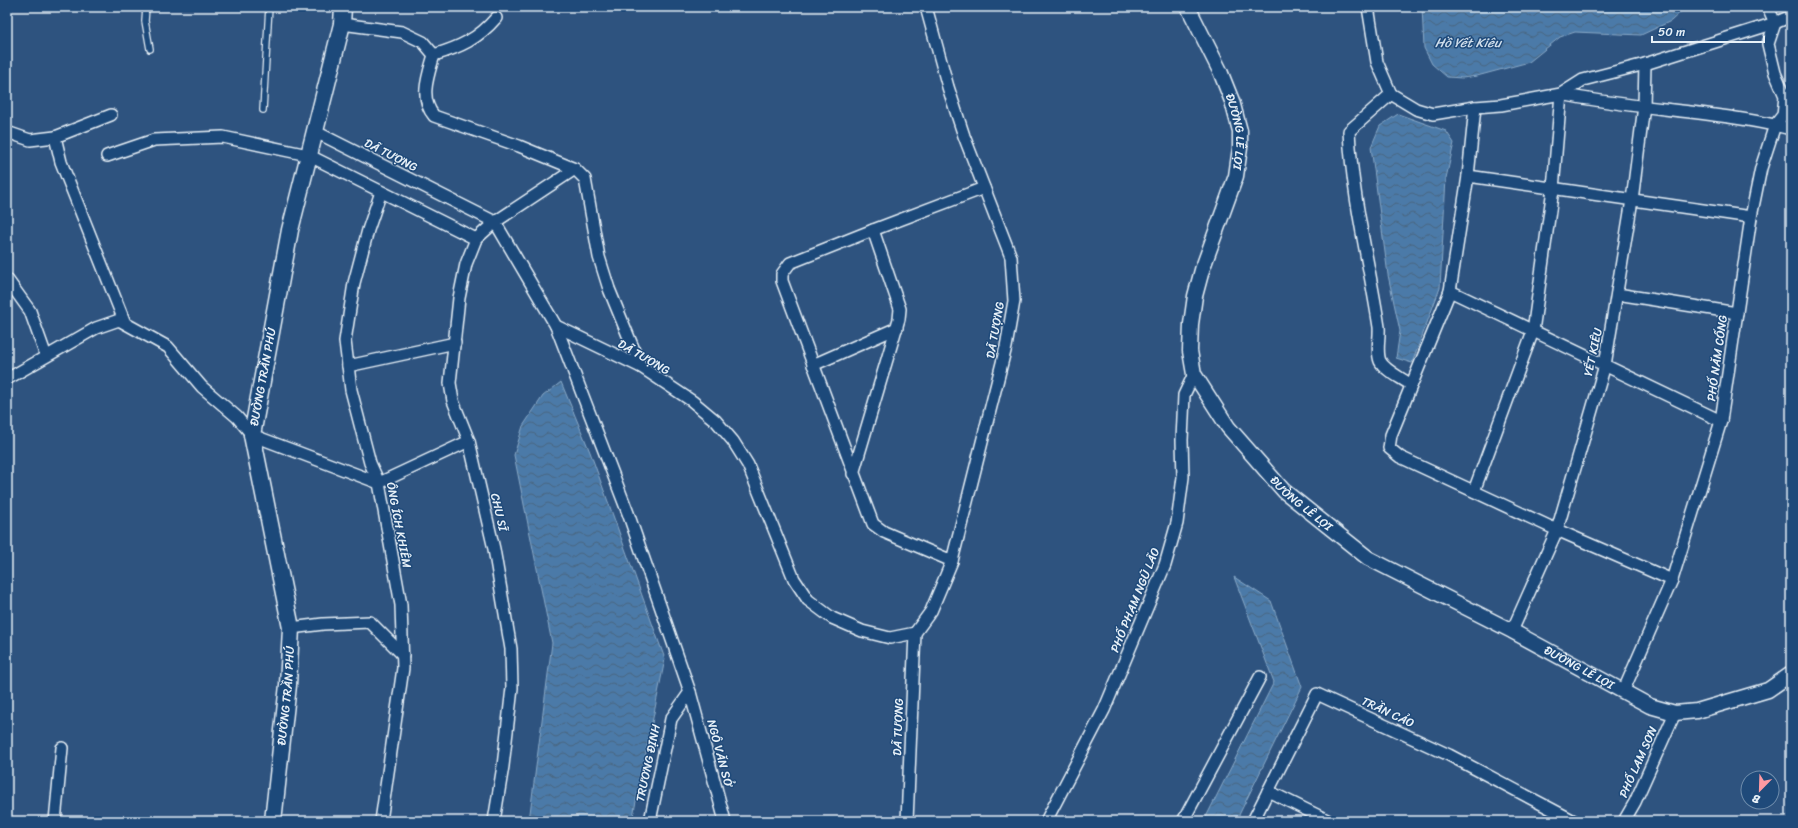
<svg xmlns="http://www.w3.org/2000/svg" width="1798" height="828" font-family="Sriracha,sans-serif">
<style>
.water{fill:url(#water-waves);stroke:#8aaac8}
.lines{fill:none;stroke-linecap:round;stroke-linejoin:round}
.service-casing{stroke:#e8f1f8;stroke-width:8}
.minor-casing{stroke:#e8f1f8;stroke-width:14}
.tertiary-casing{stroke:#e8f1f8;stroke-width:17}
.secondary-casing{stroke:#e8f1f8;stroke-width:19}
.service{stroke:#1f4a7a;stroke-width:5.5}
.minor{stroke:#1f4a7a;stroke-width:11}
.tertiary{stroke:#1f4a7a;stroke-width:14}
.secondary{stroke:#1f4a7a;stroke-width:16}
.labels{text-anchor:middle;stroke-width:3;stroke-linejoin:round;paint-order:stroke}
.street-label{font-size:12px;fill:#e8f1f8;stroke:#1f4a7a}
.water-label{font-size:13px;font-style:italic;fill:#d1dfec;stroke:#1f4a7a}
</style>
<defs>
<pattern id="water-waves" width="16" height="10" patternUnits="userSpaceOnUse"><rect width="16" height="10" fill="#4c7aa8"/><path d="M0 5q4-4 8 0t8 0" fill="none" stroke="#49647e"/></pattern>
</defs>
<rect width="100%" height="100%" fill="#2e537f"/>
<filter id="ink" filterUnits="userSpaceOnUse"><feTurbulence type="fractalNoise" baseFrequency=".025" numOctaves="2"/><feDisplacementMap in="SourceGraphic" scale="8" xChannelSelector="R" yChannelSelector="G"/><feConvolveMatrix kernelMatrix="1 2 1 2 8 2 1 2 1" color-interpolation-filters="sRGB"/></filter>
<g filter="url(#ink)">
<g class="water">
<polygon points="1422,7 1686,7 1671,21 1641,35 1575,32 1560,37 1529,62 1477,76 1462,78 1447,77 1432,64 1424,48"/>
<polygon points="1398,114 1446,131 1454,143 1446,178 1440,288 1412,363 1396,358 1400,331 1388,275 1371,147 1380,126"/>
<polygon points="561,382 590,452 665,659 632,821 529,821 552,643 514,455 523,426 543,396"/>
<polygon points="1234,577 1271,601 1302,687 1236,821 1204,821 1274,682"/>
</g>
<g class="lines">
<defs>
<g id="service">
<polyline points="146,7 145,21 150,49"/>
<polyline points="263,110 269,7"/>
</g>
<g id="minor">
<polyline points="1368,7 1377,62 1391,94 1416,109 1433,114 1475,107 1501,105 1561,94 1583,80 1645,64 1775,23 1791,16"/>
<polyline points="1768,7 1775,23"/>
<path d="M342,24L402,32L423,42L434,55C428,76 419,98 434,116L519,146L575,169L585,179L599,257L609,289L641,367"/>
<path d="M434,55C460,47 478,39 496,18"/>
<path d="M1391,94L1349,131C1352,197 1369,262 1379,327C1380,337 1376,351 1380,361C1385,371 1402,378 1411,385"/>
<polyline points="1475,107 1468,176 1450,291 1391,435 1389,448 1400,457 1557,530 1672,580"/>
<polyline points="314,131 495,222 556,326 641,367 692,401 716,421 733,441 748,465 794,579 808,600 832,618 862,631 890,638 915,633"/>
<polyline points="7,132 30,140 55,137 111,115"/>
<polyline points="55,137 61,162 125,323"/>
<polyline points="107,156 154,140 223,137 308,155 476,239"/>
<polyline points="1468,176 1751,217"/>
<polyline points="381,192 368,230 354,283 345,341 351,390 370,463 379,483 401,605 403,668 381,821"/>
<polyline points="7,279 30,311 46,356"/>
<polyline points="1450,291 1721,421"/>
<polyline points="1617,294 1737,313"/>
<polyline points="556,326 628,513 690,692 725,821"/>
<polyline points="813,365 897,328"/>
<polyline points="348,366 455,343"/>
<polyline points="7,379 96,328 119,320 168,347 202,387 237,417 252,435 379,483 469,441"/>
<polyline points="853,474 899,319 900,309 873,230"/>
<path d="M1474,491L1533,331L1553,189L1561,94C1637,110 1716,110 1791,129"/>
<polyline points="952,561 884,532 873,524 782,281 782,274 790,263 873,230 984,188"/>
<polyline points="291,628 323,624 370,622 403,655"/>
<polyline points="1512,631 1557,530 1605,365 1632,200 1644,106 1645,64"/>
<polyline points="1623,692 1672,580 1721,421 1751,217 1761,168 1775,125 1783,115 1785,96 1775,73 1768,44 1775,23"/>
<polyline points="1268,791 1329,821"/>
<polyline points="55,821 62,748"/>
<polyline points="494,821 503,766 512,688 511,649 494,549 469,441 453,401 450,383 459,298 466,264 476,239 495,222 575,169"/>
<polyline points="650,821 671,719 690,692"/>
<polyline points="907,821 915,633 931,611 952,561 1006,347 1014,301 1011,257 964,136 948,87 926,7"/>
<polyline points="1046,821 1104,710 1165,565 1177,523 1183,477 1182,440 1184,395 1194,374"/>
<polyline points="1183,821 1260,677"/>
<polyline points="1253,821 1317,694 1449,755 1574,821"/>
<polyline points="1624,821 1635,802 1675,713"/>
</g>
<g id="tertiary">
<path id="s1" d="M1188,7L1220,71L1232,101L1240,131V148L1236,176L1202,270L1195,296L1191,324L1190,351L1194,374L1228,427L1284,491L1368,558L1512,631L1650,706L1675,713L1697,711L1768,690L1791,674"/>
</g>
<g id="secondary">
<path id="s2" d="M273,821L288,685L291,628L252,435L290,230L342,24L343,7"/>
</g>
</defs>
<use href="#service" class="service-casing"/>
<use href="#minor" class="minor-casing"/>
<use href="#tertiary" class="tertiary-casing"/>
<use href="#secondary" class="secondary-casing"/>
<use href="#service" class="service"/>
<use href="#minor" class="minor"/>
<use href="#tertiary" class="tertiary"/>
<use href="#secondary" class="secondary"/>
</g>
</g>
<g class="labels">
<g class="street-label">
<text dy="4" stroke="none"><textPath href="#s1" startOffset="135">ĐƯỜNG LÊ LỢI</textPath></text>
<text transform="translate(391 155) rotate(27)" y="4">DÃ TƯỢNG</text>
<text transform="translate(995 330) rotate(-80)" y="4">DÃ TƯỢNG</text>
<text transform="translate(1593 352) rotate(-78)" y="4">YẾT KIÊU</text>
<text transform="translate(644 357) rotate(30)" y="4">DÃ TƯỢNG</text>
<text transform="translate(1717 358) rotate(-82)" y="4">PHỐ NĂM CỐNG</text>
<text dy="4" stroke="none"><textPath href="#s2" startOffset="450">ĐƯỜNG TRẦN PHÚ</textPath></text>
<text dy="4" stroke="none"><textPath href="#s1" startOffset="555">ĐƯỜNG LÊ LỢI</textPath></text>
<text transform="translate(499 512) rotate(77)" y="4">CHU SĨ</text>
<text transform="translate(399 525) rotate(79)" y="4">ÔNG ÍCH KHIÊM</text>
<text transform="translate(1135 600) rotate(-68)" y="4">PHỐ PHẠM NGŨ LÃO</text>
<text dy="4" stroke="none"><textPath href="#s1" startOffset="879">ĐƯỜNG LÊ LỢI</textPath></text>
<text dy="4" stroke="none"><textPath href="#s2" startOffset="126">ĐƯỜNG TRẦN PHÚ</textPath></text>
<text transform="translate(1388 712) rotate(25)" y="4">TRẦN CẢO</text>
<text transform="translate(898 727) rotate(-88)" y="4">DÃ TƯỢNG</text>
<text transform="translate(720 753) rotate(75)" y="4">NGÔ VĂN SỞ</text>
<text transform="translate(1638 762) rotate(-66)" y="4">PHỐ LAM SƠN</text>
<text transform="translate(648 763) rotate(-78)" y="4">TRƯƠNG ĐỊNH</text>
</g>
<g class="water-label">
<text x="1468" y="47">Hồ Yết Kiêu</text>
</g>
</g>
<rect width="1798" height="828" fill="none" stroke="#1f4a7a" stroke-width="24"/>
<rect x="12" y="12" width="1774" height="804" fill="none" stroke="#e8f1f8" stroke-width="1.5" filter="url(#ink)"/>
<g transform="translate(1760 790) rotate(203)"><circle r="19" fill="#1f4a7a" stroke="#6f8dac"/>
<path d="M0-3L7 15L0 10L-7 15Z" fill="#ff9aa2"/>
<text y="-6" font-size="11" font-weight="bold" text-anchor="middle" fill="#e8f1f8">B</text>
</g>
<path d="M1652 36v6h112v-6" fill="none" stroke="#e8f1f8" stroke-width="2"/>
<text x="1658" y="36" font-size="12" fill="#e8f1f8" stroke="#1f4a7a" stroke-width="3" paint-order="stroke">50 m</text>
</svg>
